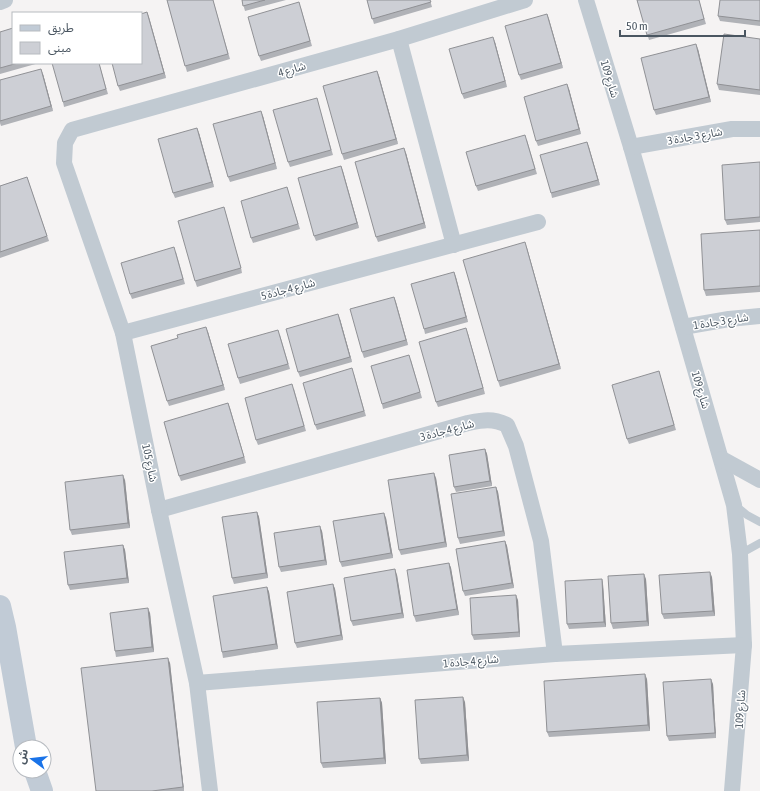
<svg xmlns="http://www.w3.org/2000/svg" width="760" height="791" font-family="'Asap Condensed','Noto Sans Arabic',sans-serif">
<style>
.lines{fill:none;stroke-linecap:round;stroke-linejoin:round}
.lane{stroke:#c1cad2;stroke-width:8}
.street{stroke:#c1cad2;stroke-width:16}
.secondary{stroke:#c1cbd6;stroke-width:22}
.wall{fill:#b0b2b7}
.shaded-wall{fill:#909195}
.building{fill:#cdcfd5;stroke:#909195}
.labels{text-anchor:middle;stroke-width:3;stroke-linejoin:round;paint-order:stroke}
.street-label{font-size:11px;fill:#4a5661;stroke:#fff}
</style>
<rect width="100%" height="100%" fill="#f5f3f3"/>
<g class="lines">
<g class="lane">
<polyline points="736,506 747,515 760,522"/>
<polyline points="740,554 760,543"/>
</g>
<g class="street">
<polyline points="586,0 631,147 734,505 740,554 744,645 732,791"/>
<polyline points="0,2 5,0"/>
<polyline points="399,39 454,245"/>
<polyline points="631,147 732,129 760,129"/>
<polyline points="683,327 729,319 760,316"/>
<polyline points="123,333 538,222"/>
<polyline points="722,459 760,480"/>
<path d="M159,510L468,423C483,420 492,418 507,425L516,446L541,541L555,654"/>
<polyline points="197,683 555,654 744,645"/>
<polyline points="210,791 197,683 159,510 123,333 64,163 65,143 72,130 399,39 525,0"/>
</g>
<g class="secondary">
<polyline points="0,606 5,627 26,747"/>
<polyline points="35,771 42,791"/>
</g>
</g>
<g class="wall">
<polygon points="167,0 213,0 230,59 187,72"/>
<polygon points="242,0 286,0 245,11"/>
<polygon points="367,0 430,0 432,7 374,24"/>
<polygon points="637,0 699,0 706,24 649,40"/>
<polygon points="760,0 760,26 720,21 718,16"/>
<polygon points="301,8 312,46 261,61 259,56"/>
<polygon points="147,12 166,78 120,91 118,86"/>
<polygon points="547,14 563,68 521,80 519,75"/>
<polygon points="0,32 13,63 39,63 0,74"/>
<polygon points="760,39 760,95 719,90 717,84"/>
<polygon points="495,42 507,87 464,99 462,94"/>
<polygon points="698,49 711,102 656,115 654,110"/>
<polygon points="99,63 108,94 64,107 63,102"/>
<polygon points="43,74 53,111 1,126 0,123 0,80"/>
<polygon points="379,76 398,144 344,160 342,154"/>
<polygon points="569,89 581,134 538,146 536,141"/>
<polygon points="318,103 333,155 290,167 288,162"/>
<polygon points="263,116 277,169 230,182 228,177"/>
<polygon points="199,133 214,187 175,198 173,193"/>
<polygon points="527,140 537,174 478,191 476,186"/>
<polygon points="587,142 600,185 552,198 551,193"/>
<polygon points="406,153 426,228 378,242 376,237"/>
<polygon points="760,162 760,222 727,225 725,220"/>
<polygon points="341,166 359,228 316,241 314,236"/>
<polygon points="27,177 49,241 0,258 0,186"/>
<polygon points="287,187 300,229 253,243 251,238"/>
<polygon points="225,213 242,273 197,287 195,281"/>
<polygon points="760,230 760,292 706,296 704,290"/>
<polygon points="527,248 561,369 500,387 498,381"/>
<polygon points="176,252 185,284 132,299 130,294"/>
<polygon points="454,272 468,322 425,334 424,329"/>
<polygon points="394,297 408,345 364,358 362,352"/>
<polygon points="340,319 352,362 300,377 298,372"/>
<polygon points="208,332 225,390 169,406 167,401"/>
<polygon points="468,334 485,394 438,407 436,402"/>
<polygon points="280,335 290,369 240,384 238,378"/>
<polygon points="411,360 422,398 383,409 382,404"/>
<polygon points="659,371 676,430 629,444 627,439"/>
<polygon points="354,374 366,416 317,430 315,425"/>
<polygon points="294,389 306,431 258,445 256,440"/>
<polygon points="228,403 246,463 181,481 179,476"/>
<polygon points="485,449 487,454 492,486 456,492 454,487"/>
<polygon points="436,478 447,547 401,555 399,550"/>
<polygon points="125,480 130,528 72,535 70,530"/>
<polygon points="496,487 498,492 505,536 460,544 458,538"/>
<polygon points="257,512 259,517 268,578 234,584 232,578"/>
<polygon points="386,518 393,558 342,567 340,562"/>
<polygon points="322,531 327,565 281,572 279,567"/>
<polygon points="505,541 507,546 514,588 465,596 463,591"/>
<polygon points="123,545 125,550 129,583 70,590 68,585"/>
<polygon points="449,563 451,568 459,615 416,622 414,616"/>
<polygon points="397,575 404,618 353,626 351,621"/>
<polygon points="712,577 715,616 664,619 662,614"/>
<polygon points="602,579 603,584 606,627 569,629 567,624"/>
<polygon points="646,579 649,626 613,629 611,623"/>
<polygon points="333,584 335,589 343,640 297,648 295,643"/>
<polygon points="267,587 269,592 278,649 223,658 222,652"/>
<polygon points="518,600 520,637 474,640 472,635"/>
<polygon points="150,613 154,652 116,657 115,651"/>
<polygon points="170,663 184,791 96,791"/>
<polygon points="647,679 650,731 549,737 547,732"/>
<polygon points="713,684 716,738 669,741 667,736"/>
<polygon points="380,698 382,703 386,764 323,768 321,763"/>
<polygon points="465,702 469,761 421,764 419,759"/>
</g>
<g class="shaded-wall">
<polygon points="147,12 149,17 166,78 164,73"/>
<polygon points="547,14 549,19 563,68 561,63"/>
<polygon points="493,37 495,42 507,87 505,81"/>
<polygon points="696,44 698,49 711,102 709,97"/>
<polygon points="41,69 43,74 53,111 51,106"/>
<polygon points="377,71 379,76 398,144 396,139"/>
<polygon points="567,84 569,89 581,134 579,129"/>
<polygon points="261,111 263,116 277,169 275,163"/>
<polygon points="197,128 199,133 214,187 212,182"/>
<polygon points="587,142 589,147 600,185 598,180"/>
<polygon points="404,148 406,153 426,228 424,223"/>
<polygon points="341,166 343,171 359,228 357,223"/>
<polygon points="224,207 225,213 242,273 241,268"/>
<polygon points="525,242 527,248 561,369 559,364"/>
<polygon points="454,272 456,277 468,322 466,317"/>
<polygon points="394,297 396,302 408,345 406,340"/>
<polygon points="338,314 340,319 352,362 350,357"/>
<polygon points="206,327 208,332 225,390 223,385"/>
<polygon points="466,328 468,334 485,394 483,388"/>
<polygon points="228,403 230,408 246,463 244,457"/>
<polygon points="485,449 487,454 492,486 490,481"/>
<polygon points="434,473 436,478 447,547 445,542"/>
<polygon points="123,475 125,480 130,528 128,523"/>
<polygon points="496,487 498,492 505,536 503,531"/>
<polygon points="257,512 259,517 268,578 266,573"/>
<polygon points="384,513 386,518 393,558 391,553"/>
<polygon points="320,526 322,531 327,565 325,560"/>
<polygon points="505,541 507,546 514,588 512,583"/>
<polygon points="123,545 125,550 129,583 127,578"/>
<polygon points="449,563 451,568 459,615 457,609"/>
<polygon points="395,569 397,575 404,618 402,613"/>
<polygon points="710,572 712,577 715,616 713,611"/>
<polygon points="644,574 646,579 649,626 647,621"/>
<polygon points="602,579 603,584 606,627 604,622"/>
<polygon points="333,584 335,589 343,640 341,635"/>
<polygon points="267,587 269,592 278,649 276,644"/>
<polygon points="516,595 518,600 520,637 519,632"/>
<polygon points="148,608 150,613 154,652 152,647"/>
<polygon points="168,658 170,663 184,791 183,787"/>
<polygon points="645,674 647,679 650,731 648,725"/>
<polygon points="711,679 713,684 716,738 715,733"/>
<polygon points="463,697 465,702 469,761 467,755"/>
<polygon points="380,698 382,703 386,764 384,758"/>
</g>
<g class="building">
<polygon points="167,0 213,0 228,54 185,66"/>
<polygon points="242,0 265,0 243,6"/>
<polygon points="367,0 430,0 431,2 372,19"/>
<polygon points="637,0 699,0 704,19 647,35"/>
<polygon points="720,0 760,0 760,21 718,16"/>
<polygon points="299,2 310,41 259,56 248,17"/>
<polygon points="147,12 164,73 118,86 112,63 141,63 141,14"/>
<polygon points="547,14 561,63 519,75 505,26"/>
<polygon points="13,28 13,63 18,63 0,68 0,32"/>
<polygon points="724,34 760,39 760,90 717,84"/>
<polygon points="493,37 505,81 462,94 449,49"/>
<polygon points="696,44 709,97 654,110 641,58"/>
<polygon points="52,63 99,63 106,89 63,102"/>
<polygon points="41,69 51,106 0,121 0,80"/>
<polygon points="377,71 396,139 342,154 323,86"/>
<polygon points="567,84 579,129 536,141 524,97"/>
<polygon points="317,98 331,150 288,162 273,110"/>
<polygon points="261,111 275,163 228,177 213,124"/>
<polygon points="197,128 212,182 173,193 158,139"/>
<polygon points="525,135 535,169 476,186 466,152"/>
<polygon points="587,142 598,180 551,193 540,155"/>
<polygon points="404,148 424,223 376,237 355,162"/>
<polygon points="760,162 760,217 725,220 722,165"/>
<polygon points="341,166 357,223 314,236 298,178"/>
<polygon points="27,177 47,236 0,252 0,186"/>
<polygon points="287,187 298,224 251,238 241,201"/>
<polygon points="224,207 241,268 195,281 178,221"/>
<polygon points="760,230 760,286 704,290 701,234"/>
<polygon points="525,242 559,364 498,381 463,260"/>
<polygon points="174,247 183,279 130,294 121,263"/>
<polygon points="454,272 466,317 424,329 411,284"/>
<polygon points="394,297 406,340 362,352 350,309"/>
<polygon points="338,314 350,357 298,372 286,329"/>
<polygon points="206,327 223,385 167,401 151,346 178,338 177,335"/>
<polygon points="466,328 483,388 436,402 419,342"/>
<polygon points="278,330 288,364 238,378 228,344"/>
<polygon points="409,355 420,392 382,404 371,366"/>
<polygon points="352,368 364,411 315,425 303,383"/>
<polygon points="659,371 674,425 627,439 612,385"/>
<polygon points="292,384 304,426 256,440 245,398"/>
<polygon points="228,403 244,457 179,476 164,422"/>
<polygon points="485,449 490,481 454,487 449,455"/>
<polygon points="434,473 445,542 399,550 388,480"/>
<polygon points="123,475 128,523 70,530 65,482"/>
<polygon points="496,487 503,531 458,538 451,494"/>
<polygon points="257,512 266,573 232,578 222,517"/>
<polygon points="384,513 391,553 340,562 333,521"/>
<polygon points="320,526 325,560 279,567 274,533"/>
<polygon points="505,541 512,583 463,591 456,549"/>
<polygon points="123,545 127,578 68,585 64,552"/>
<polygon points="449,563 457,609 414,616 407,570"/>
<polygon points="395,569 402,613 351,621 344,578"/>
<polygon points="710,572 713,611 662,614 659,575"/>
<polygon points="644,574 647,621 611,623 608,576"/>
<polygon points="602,579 604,622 567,624 565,581"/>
<polygon points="333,584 341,635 295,643 287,592"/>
<polygon points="267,587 276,644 222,652 213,596"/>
<polygon points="516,595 519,632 472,635 470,598"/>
<polygon points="148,608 152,647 115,651 110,613"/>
<polygon points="168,658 183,787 152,791 96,791 81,668"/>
<polygon points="645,674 648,725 547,732 544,681"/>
<polygon points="711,679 715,733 667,736 663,682"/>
<polygon points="463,697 467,755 419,759 415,700"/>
<polygon points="380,698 384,758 321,763 317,702"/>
</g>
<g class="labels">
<g class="street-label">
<text transform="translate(292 69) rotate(-16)" y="4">شارع 4</text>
<text transform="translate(610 79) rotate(73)" y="4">شارع 109</text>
<text transform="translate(695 136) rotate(-10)" y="4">شارع 3 جادة 3</text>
<text transform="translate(288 289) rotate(-15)" y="4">شارع 4 جادة 5</text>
<text transform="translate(721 321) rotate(-9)" y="4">شارع 3 جادة 1</text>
<text transform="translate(701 390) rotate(73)" y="4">شارع 109</text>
<text transform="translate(447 430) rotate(-15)" y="4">شارع 4 جادة 3</text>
<text transform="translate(150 463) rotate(78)" y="4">شارع 105</text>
<text transform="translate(471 661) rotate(-5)" y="4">شارع 4 جادة 1</text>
<text transform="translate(740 709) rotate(-86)" y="4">شارع 109</text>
</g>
</g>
<rect x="12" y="12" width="130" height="52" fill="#ffffff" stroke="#b7bbc0"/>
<rect x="20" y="25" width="20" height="6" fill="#c1cbd6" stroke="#b7bbc0"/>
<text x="48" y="32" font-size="12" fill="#4a5661">طريق</text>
<rect x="20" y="42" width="20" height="12" fill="#cdcfd5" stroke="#b7bbc0"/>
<text x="48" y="52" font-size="12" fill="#4a5661">مبنى</text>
<g transform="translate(32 759) rotate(285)"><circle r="19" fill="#ffffff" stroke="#b7bbc0"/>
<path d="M0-3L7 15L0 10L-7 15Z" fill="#1a73e8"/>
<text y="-6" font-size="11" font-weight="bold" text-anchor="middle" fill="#4a5661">ش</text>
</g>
<path d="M620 30v6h125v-6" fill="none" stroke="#4a5661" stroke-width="2"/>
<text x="626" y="30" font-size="12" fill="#4a5661" stroke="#ffffff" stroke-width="3" paint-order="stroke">50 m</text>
</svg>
